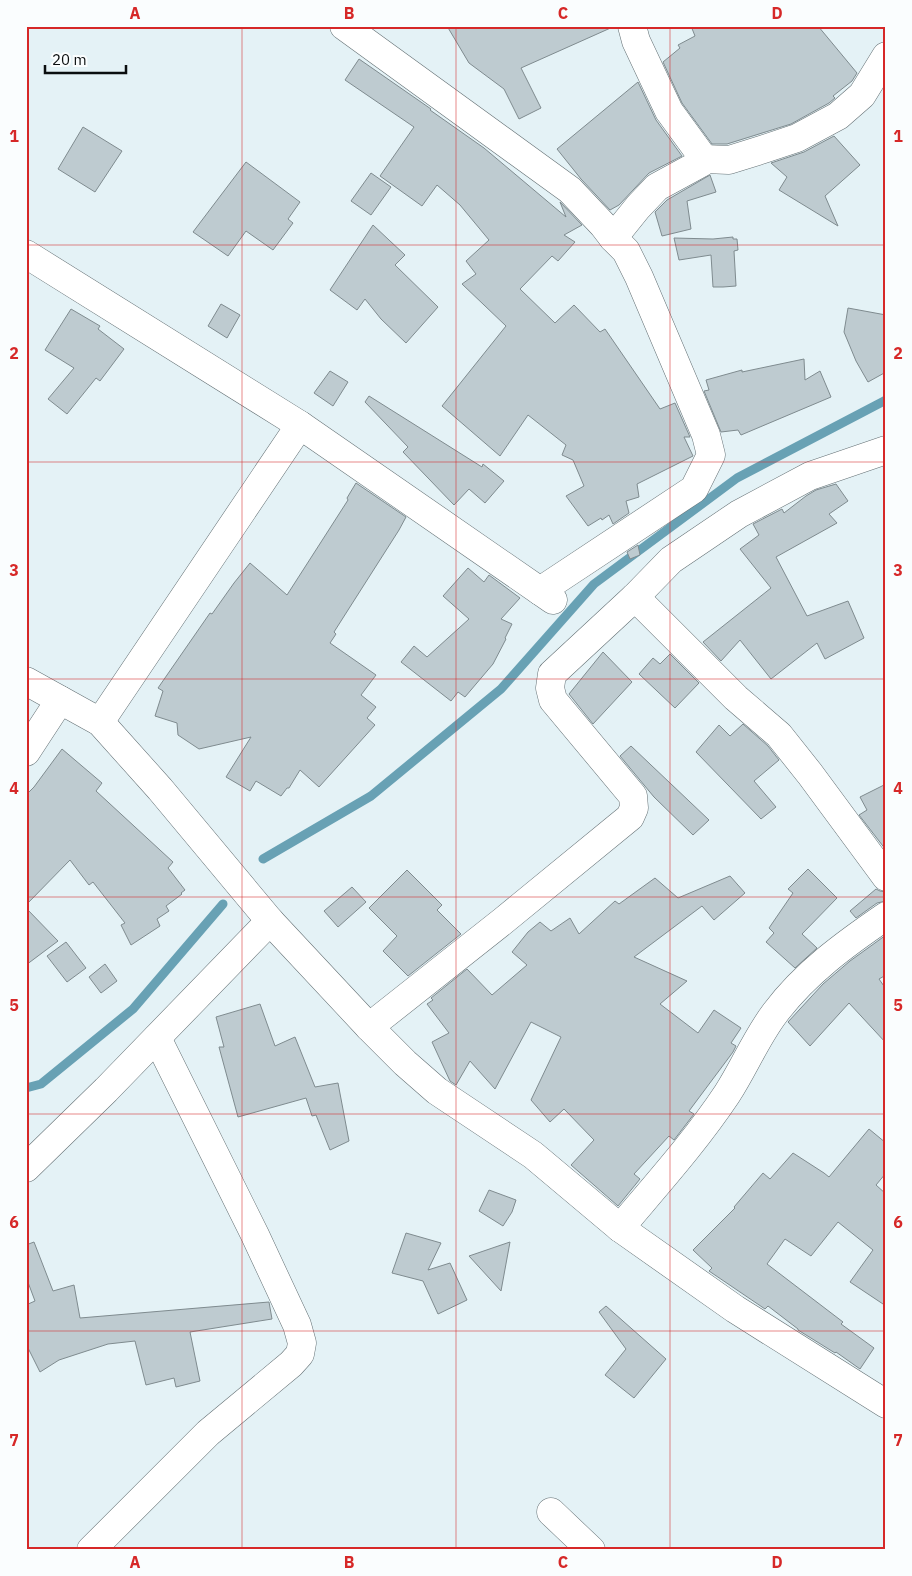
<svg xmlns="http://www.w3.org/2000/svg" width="912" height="1576" font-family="'IBM Plex Sans',sans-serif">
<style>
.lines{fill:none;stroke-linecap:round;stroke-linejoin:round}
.stream{stroke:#68a1b4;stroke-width:9}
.building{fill:#becbd0;stroke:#7f8b8f}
.minor-casing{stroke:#647074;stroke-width:29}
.minor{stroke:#fff;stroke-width:28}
.grid{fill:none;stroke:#d62828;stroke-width:1;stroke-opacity:0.55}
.neatline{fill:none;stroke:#d62828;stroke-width:2}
.grid-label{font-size:16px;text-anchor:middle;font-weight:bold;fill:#d62828}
</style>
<rect width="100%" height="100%" fill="#e4f2f6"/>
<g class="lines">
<g class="stream">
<polyline points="263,859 371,796 501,689 594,584 737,478 886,400"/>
<polyline points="26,1088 41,1084 133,1009 223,904"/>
</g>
</g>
<g class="building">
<polygon points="447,26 615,26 521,68 541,108 519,119 504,89 469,63"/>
<polygon points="691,26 818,26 857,73 852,81 833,96 835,98 829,103 791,124 727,144 712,144 682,103 663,62 680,48 678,45 695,36"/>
<polygon points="359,59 431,109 430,110 484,148 566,217 560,202 582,225 564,235 575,242 558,261 552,256 520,289 555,323 574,305 600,332 605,329 660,409 675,403 690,437 684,437 693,456 637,484 639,497 626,501 629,513 613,524 609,515 602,520 601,518 588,526 566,496 584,486 573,460 562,455 566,445 528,415 500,456 442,406 506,326 462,284 476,274 466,261 489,240 460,205 437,185 422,206 380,176 414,127 345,80"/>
<polygon points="638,82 656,120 682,156 649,173 619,205 610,210 581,179 557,149"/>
<polygon points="83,127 122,151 95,192 58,169"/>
<polygon points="834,136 860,165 825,196 838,226 779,190 787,177 771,163 804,152"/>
<polygon points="246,162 300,202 288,219 293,223 273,250 246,231 228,256 193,232"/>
<polygon points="371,173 391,187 371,215 351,201"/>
<polygon points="710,175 716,192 687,201 691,229 662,236 655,212 667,200"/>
<polygon points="373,225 405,255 395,265 438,307 406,343 381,319 365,299 357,310 330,290"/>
<polygon points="733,237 733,239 737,239 738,250 734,251 736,286 723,287 713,287 711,255 679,260 674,238 713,239"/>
<polygon points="221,304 240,315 227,338 208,326"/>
<polygon points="848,308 886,315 886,372 868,382 856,361 844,332"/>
<polygon points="71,309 100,326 98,329 124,349 100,381 96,378 67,414 48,399 74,368 45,350"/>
<polygon points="804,359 805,380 820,371 831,397 741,435 738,430 721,432 704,391 709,390 706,380 742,370 742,372"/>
<polygon points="330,371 348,382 333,406 314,393"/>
<polygon points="369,396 482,467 483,464 504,481 485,503 469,489 454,505 403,452 408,447 365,402"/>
<polygon points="356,483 406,517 399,530 334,632 336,634 330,643 376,675 361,695 376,707 367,718 375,725 319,787 300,770 289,788 287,788 281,796 256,781 250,791 226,777 251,737 199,749 178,735 177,723 155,716 163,691 158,688 210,613 212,614 234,583 250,563 287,595 348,500 347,498"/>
<polygon points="836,484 848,501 829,514 837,523 776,557 807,616 848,601 864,638 825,659 817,643 771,679 740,640 721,661 703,642 771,588 740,549 759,535 753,524 782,509 784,513 806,496 816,490"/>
<polygon points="638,545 640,555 630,559 627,552"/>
<polygon points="468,568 484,582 489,575 520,598 501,619 512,624 505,638 506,639 493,664 465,697 458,692 451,701 401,662 414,646 427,657 469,619 443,596"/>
<polygon points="603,652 632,682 593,724 569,694"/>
<polygon points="670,654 699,683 675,708 639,674 653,658 660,664"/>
<polygon points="743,724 768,746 779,760 754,781 776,807 761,819 696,752 719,725 730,736"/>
<polygon points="631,746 709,820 693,835 654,797 620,756"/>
<polygon points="62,749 102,783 96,791 173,862 168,868 185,890 181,893 182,894 166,906 169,911 157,919 160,926 131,945 121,925 125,923 93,882 89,885 70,860 26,905 26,795 34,787"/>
<polygon points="886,784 886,850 859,815 867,810 860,797"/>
<polygon points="808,869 837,898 802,934 817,948 795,968 766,942 774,933 769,928 793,893 788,889"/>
<polygon points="407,870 442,905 437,910 461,934 408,976 383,951 397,936 369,908"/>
<polygon points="730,876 745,893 714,920 702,906 634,957 687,981 660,1004 698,1033 714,1010 741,1028 731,1043 736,1046 733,1052 689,1111 694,1114 674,1140 669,1136 634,1174 640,1179 618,1206 571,1165 594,1140 564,1109 550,1122 531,1100 561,1037 531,1022 495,1089 470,1061 456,1085 450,1081 432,1042 449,1033 427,1004 433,1000 431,998 467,969 492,995 527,965 512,952 528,932 540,922 551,931 570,918 579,934 615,901 619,904 655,878 678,898"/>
<polygon points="352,887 366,902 338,927 324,911"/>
<polygon points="876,889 880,891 886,892 886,901 877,903 856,918 850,911"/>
<polygon points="26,908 58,941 26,965"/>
<polygon points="886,935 886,975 879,979 886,989 886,1043 849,1003 810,1046 788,1022 823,984 850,961"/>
<polygon points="66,942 86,968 67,982 47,956"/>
<polygon points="105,964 117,981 101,993 89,977"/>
<polygon points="260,1004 275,1046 295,1037 315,1087 338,1083 349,1141 330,1150 316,1115 312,1116 306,1098 238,1117 219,1047 224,1047 216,1017"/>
<polygon points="869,1129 886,1143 886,1173 876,1185 886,1194 886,1306 850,1282 873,1250 838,1222 811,1256 785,1239 767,1264 843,1322 841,1324 874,1348 860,1369 836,1352 835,1353 798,1330 798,1329 768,1306 765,1309 709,1271 712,1268 693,1250 735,1208 734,1207 763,1173 770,1179 793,1153 824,1173 829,1177"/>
<polygon points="489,1190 516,1200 512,1212 503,1226 479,1211"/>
<polygon points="406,1233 441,1243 428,1270 450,1263 467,1300 438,1314 423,1281 392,1273"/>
<polygon points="34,1242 53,1291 74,1285 80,1318 269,1302 272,1319 190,1332 200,1381 176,1387 174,1378 146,1385 135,1341 108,1344 59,1360 40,1372 26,1344 26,1305 35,1301 26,1277 26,1245"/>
<polygon points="510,1242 501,1291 469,1256"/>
<polygon points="606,1306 666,1359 634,1398 605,1375 626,1349 599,1312"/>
</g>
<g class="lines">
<defs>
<g id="minor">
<polyline points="344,26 570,190 603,225 613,238 626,251 639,277 706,435 711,455 694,489 540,591"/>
<polyline points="704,159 729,160 764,149 797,138 838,116 862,95 886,56"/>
<polyline points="613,238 638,207 657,187 701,163 704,159 669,111 636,41 632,26"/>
<polyline points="26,254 300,425 553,600"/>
<polyline points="635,597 736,698 779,735 810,774 886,877"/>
<polyline points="26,681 100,722 160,789 270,921 369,1027 405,1063 437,1091 533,1155 620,1228 735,1309 886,1404"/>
<polyline points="100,722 300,425"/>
<polyline points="26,752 60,700"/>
<polyline points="369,1027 503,921 630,817 634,808 633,796 553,700 550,688 552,674 635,597 671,560 739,514 810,476 886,450"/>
<polyline points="26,1168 106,1090 270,921"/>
<path d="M620,1228C657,1184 695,1142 727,1094C744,1068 756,1038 775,1013C805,973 845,944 886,916"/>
<polyline points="551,1512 591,1550"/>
<polyline points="91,1550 208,1433 291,1364 300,1354 302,1343 297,1325 255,1235 157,1038"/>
</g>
</defs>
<use href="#minor" class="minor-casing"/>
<use href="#minor" class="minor"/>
</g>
<path class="grid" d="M242,26V1550M456,26V1550M670,26V1550M26,245H886M26,462H886M26,679H886M26,897H886M26,1114H886M26,1331H886"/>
<rect width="912" height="1576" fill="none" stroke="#fafdfe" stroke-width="55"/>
<path d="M45 65v8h81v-8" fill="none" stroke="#0a0e0f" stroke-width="2.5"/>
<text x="52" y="65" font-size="15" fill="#0a0e0f" stroke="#fafdfe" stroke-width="4" paint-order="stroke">20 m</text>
<rect x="28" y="28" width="856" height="1520" class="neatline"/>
<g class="grid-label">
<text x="135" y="19">A</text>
<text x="349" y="19">B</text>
<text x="563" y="19">C</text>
<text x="777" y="19">D</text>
<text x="14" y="142">1</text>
<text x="898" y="142">1</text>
<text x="14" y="359">2</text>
<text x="898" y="359">2</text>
<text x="14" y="576">3</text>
<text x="898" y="576">3</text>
<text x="14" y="794">4</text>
<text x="898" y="794">4</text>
<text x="14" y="1011">5</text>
<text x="898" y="1011">5</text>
<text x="14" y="1228">6</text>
<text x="898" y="1228">6</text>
<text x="14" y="1446">7</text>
<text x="898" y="1446">7</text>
<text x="135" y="1568">A</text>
<text x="349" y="1568">B</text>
<text x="563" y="1568">C</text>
<text x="777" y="1568">D</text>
</g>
</svg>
